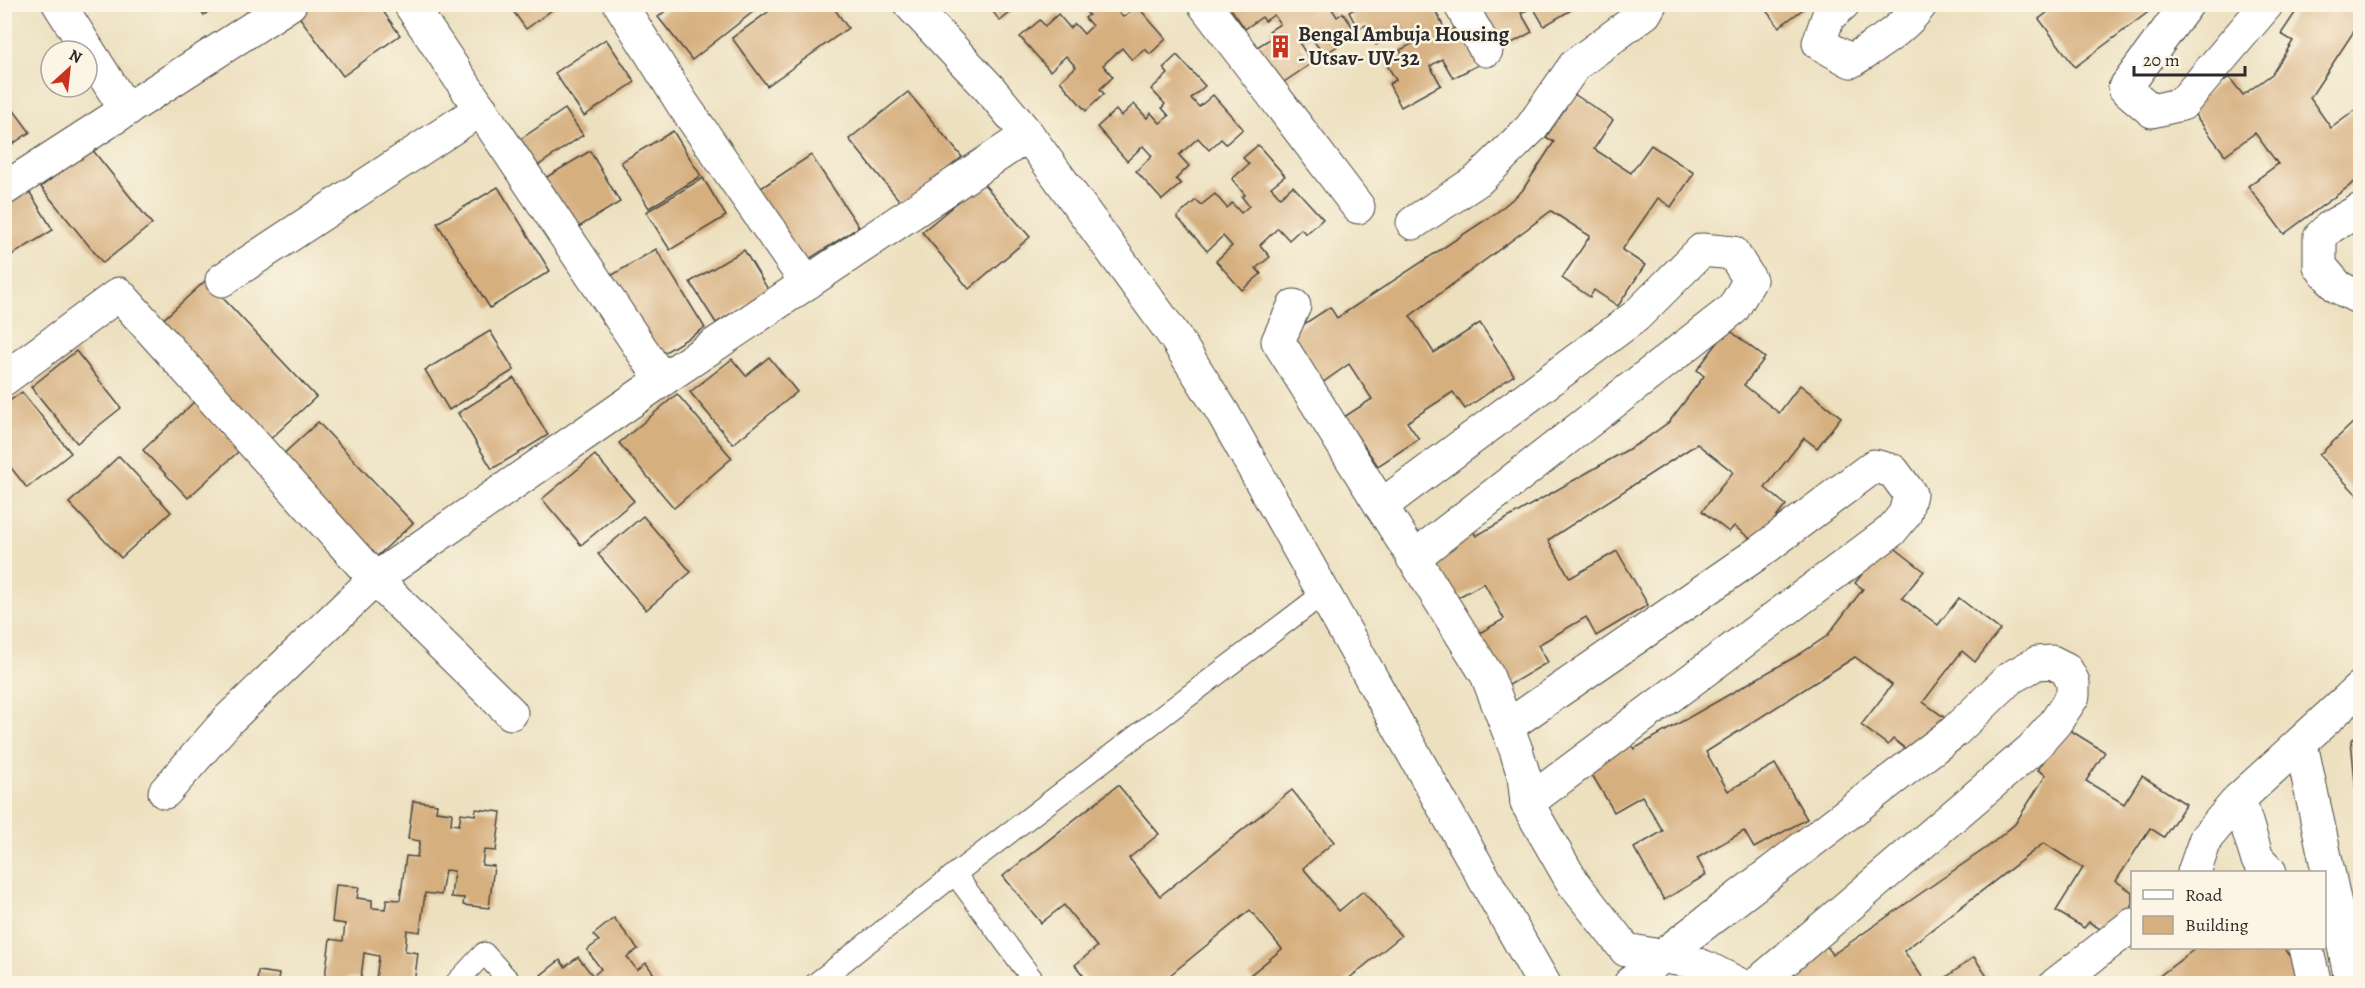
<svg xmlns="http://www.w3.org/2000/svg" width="2365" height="988" font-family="Alegreya,serif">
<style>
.building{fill:#d6af7f}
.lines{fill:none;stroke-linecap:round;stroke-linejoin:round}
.service-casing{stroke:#484641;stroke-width:23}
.minor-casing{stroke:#484641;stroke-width:35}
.service{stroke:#fff;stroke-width:21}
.minor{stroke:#fff;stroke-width:33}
.labels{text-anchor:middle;stroke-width:5;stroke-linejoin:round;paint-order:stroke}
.poi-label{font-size:21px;font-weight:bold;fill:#2b2b2b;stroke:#fcf5e5;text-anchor:start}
</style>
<rect width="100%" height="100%" fill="#fcf5e5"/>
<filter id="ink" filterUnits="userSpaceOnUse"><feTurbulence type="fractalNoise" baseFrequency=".0167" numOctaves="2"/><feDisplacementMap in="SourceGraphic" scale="12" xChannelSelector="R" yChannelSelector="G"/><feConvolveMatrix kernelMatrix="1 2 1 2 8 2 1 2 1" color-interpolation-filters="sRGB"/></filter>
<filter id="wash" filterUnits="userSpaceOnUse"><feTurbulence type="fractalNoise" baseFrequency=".008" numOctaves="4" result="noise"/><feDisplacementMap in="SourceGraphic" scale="24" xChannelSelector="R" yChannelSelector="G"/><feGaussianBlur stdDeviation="1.35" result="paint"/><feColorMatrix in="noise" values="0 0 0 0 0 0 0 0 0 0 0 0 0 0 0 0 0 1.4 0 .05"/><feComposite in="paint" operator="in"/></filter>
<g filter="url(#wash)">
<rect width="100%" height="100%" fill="#ece0bf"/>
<g id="blocks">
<g class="building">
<polygon points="196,4 218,4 204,15"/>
<polygon points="310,4 378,4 400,35 343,76 297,14"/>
<polygon points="508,4 560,4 526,29"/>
<polygon points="674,4 763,4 692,60 658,17"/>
<polygon points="779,4 831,4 848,28 767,86 732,38"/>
<polygon points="987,4 1021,4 1000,21"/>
<polygon points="1079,4 1119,4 1115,8 1123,17 1137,6 1166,39 1150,54 1145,49 1132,60 1122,48 1103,65 1113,77 1100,89 1104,94 1086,111 1060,81 1076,67 1066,56 1050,71 1020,37 1040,20 1045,26 1058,14 1070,28 1075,24 1084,34 1092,26 1085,18 1089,15"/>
<polygon points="1219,4 1310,4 1314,10 1323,4 1329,4 1337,17 1343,13 1357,33 1324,55 1311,37 1300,44 1312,63 1275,88 1257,47 1273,37 1269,31 1280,24 1274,15 1265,21 1262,17 1245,29 1232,10 1225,14"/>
<polygon points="1363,4 1391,4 1394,8 1400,5 1445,5 1435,10 1447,33 1460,25 1488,60 1453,78 1442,59 1430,66 1441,85 1401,107 1389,84 1396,80 1387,65 1403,56 1400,50 1412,44 1406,33 1397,39 1394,35 1376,45 1366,25 1358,29 1349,12"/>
<polygon points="1492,4 1577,4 1578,6 1544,26 1533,7 1521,13 1532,32 1492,54 1478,12"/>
<polygon points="1761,4 1810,4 1779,27"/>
<polygon points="2058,4 2159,4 2075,67 2039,19"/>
<polygon points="2301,4 2360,4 2360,22 2310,98 2331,128 2360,107 2360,178 2284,234 2248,186 2278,164 2255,133 2225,155 2189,107 2229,77 2243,95 2272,74 2293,41 2281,34"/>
<polygon points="606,39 635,82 584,116 555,73"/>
<polygon points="1177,55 1205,86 1191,98 1199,107 1213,95 1243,129 1226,144 1221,139 1209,150 1198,138 1179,155 1189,166 1176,179 1181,184 1162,200 1136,171 1152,156 1143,146 1127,161 1097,127 1116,110 1121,116 1134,104 1147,118 1151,113 1160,123 1169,116 1162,108 1165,104 1151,89 1168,74 1163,68"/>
<polygon points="908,92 962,157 903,205 849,139"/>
<polygon points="1574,94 1613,120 1594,149 1631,173 1651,145 1694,173 1671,207 1658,198 1622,250 1645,265 1618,306 1594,290 1590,297 1562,278 1590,236 1551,211 1410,316 1434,353 1480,323 1514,375 1465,409 1453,392 1407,422 1419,439 1378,466 1344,417 1372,399 1349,364 1322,383 1289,334 1330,307 1337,318 1496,213 1522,191 1554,142 1546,137"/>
<polygon points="4,97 30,132 4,150"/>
<polygon points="565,109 583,135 530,171 512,145"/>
<polygon points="673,131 701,176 649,208 621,162"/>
<polygon points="1258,145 1285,176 1271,187 1280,197 1293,186 1323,219 1306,234 1301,229 1289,240 1278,228 1260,245 1270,257 1256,268 1261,274 1242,290 1216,261 1232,246 1223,236 1207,251 1177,217 1196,200 1201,205 1215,194 1227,208 1232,203 1241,213 1249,206 1242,197 1245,195 1232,179 1249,164 1243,158"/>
<polygon points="91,148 152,224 103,263 41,187"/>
<polygon points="590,151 620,202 572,231 540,181"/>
<polygon points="811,155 859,227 800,265 752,194"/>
<polygon points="703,178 726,216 670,250 646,212"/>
<polygon points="982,182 1030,237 969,289 922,232"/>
<polygon points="24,183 53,230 4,260 4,195"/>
<polygon points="498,187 550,271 490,308 437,223"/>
<polygon points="656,249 705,328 657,357 609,277"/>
<polygon points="744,250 769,291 716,323 690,282"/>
<polygon points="206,280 316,397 265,444 155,327"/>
<polygon points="1728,329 1765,358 1744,385 1779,413 1800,385 1841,417 1817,448 1804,438 1765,488 1786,505 1756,543 1734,526 1729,532 1702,511 1733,472 1697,444 1548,540 1570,578 1617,551 1648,605 1596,636 1586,617 1538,645 1548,662 1506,687 1476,635 1504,619 1484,583 1455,599 1426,549 1469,524 1476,536 1641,442 1669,422 1704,376 1697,370"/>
<polygon points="490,331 514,370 449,410 425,370"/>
<polygon points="76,351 121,408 77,443 31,387"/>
<polygon points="769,357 797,392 733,444 690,392 732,359 746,376"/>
<polygon points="514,378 548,435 492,469 458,413"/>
<polygon points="22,392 71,453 27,488 4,459 4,405"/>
<polygon points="677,394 732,458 674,508 619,443"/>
<polygon points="194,402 240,450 188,498 143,450"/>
<polygon points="2356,420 2360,424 2360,498 2319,455"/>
<polygon points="318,422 413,523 373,560 278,459"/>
<polygon points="595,455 634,501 581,545 542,499"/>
<polygon points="119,456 171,512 121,558 69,503"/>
<polygon points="643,516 691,572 646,610 598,554"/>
<polygon points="1887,542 1924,571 1902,598 1938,625 1959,598 2000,630 1975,662 1962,651 1923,702 1945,718 1915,756 1893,739 1888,745 1861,725 1892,685 1855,657 1706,752 1728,791 1775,764 1807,819 1754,848 1744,831 1697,858 1706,875 1664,900 1634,848 1663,831 1642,796 1614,812 1584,761 1627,737 1634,749 1800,654 1827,636 1863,589 1855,583"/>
<polygon points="2065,727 2105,752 2086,781 2124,804 2142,776 2186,804 2164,837 2150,828 2116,881 2132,892 2132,906 2113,937 2089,922 2084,928 2056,911 2083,868 2044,843 1904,951 1927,984 1792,984 1784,972 1825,943 1832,955 1989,846 2015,824 2046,775 2038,770"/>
<polygon points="2360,734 2360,823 2359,823 2351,740"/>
<polygon points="1118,785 1159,834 1129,858 1160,896 1292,790 1334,842 1303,868 1339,911 1363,891 1401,936 1342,984 1255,984 1249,976 1282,949 1250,910 1159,984 1090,984 1075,965 1097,947 1064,905 1041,923 1003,876"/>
<polygon points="413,801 437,804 436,811 452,813 451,824 459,825 461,813 475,815 476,809 501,812 496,851 484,850 482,865 494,866 489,908 463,905 464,898 451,897 454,871 445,870 441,895 425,893 420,932 407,930 405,951 418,953 414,984 389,984 389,982 376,980 379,956 364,953 361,978 348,977 347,984 324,984 330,939 343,941 345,924 332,922 336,885 359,887 357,898 372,900 372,908 385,909 387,899 400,900 406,856 417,857 420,841 408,839"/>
<polygon points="614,918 638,949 627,957 637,970 646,963 661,984 548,984 541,975 560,960 565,967 578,957 593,976 601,969 587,950 599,941 593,935"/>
<polygon points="2196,948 2284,948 2306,975 2294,984 2149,984"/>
<polygon points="1974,957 1992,984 1937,984"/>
<polygon points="258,971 279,974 278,981 289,984 257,984"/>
</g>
</g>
</g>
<g filter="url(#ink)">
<use href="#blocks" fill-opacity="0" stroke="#484641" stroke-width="1.5"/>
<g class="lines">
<defs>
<g id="service">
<polyline points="955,874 1036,984"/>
<polyline points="455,984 484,953 512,984"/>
<polyline points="815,984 955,874 1324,593"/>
</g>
<g id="minor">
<polyline points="59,4 126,110"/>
<polyline points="410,4 662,380"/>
<polyline points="620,4 682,103 807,283"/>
<polyline points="910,4 989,88 1028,135 1175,337 1223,413 1439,799 1544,984"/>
<polyline points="1204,4 1358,207"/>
<polyline points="1460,4 1486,50"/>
<path d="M1843,4L1828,17L1819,43L1851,61C1876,45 1904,29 1921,4"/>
<polyline points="2187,4 2125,88 2152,111 2182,104 2267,4"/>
<polyline points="4,189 290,4"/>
<polyline points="2360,210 2330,227 2320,237 2320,266 2338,287 2360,298"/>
<polyline points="1413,223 1478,180 1531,128 1575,65 1645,13 1650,4"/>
<polyline points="222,280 481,109"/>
<polyline points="1294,306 1278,341 1487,675 1516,750 1524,776 1527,803 1573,883 1626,950 1688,961 1709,969 1738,984"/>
<polyline points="4,379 119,294 375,579 662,380 1028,135"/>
<polyline points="1381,506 1636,316 1702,250 1733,253 1750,280 1733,309 1413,558"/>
<polyline points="1508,726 1761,551 1874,466 1893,471 1910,494 1905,514 1891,531 1527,803"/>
<polyline points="2301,744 2352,984"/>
<polyline points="165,792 229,719 375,579 511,713"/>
<polyline points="2239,799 2257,858 2270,872"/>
<polyline points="2194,872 2206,838 2239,799 2360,688"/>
<polyline points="2306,948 2315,984"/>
<polyline points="1630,984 1662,956 1954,732 2010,678 2037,663 2052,662 2066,669 2073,682 2073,696 2055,723 2032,749 1757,984"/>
<polyline points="2056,984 2132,925"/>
</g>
</defs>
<use href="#service" class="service-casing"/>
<use href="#minor" class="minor-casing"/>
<use href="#service" class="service"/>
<use href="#minor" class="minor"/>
</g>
</g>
<defs>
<symbol id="building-bare" viewBox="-9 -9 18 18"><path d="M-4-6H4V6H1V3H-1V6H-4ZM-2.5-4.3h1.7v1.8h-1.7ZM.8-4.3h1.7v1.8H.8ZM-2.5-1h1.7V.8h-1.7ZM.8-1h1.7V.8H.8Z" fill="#c8321e" stroke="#fcf5e5" stroke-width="2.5" paint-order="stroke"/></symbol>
</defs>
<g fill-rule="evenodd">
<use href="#building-bare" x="1264" y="30" width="33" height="33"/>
</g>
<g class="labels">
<g class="poi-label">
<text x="1298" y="41">Bengal Ambuja Housing<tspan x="1298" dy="24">- Utsav- UV-32</tspan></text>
</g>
</g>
<rect width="2365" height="988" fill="none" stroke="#fcf5e5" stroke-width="24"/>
<rect x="2131" y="871" width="195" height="78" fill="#fcf5e5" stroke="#a8a49b" stroke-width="1.5"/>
<rect x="2143" y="890" width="30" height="9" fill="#ffffff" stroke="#a8a49b" stroke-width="1.5"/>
<text x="2185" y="901" font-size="18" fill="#2b2b2b">Road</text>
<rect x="2143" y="916" width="30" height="18" fill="#d6af7f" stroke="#a8a49b" stroke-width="1.5"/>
<text x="2185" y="931" font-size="18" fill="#2b2b2b">Building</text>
<g transform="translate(69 69) rotate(27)"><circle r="28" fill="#fcf5e5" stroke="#a8a49b" stroke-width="1.5"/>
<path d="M0-4.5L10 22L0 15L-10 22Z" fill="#c8321e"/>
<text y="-9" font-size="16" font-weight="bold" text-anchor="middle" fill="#2b2b2b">N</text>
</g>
<path d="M2134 66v9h111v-9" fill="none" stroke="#2b2b2b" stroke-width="3"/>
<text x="2143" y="66" font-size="18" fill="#2b2b2b" stroke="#fcf5e5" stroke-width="4.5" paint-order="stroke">20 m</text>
</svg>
